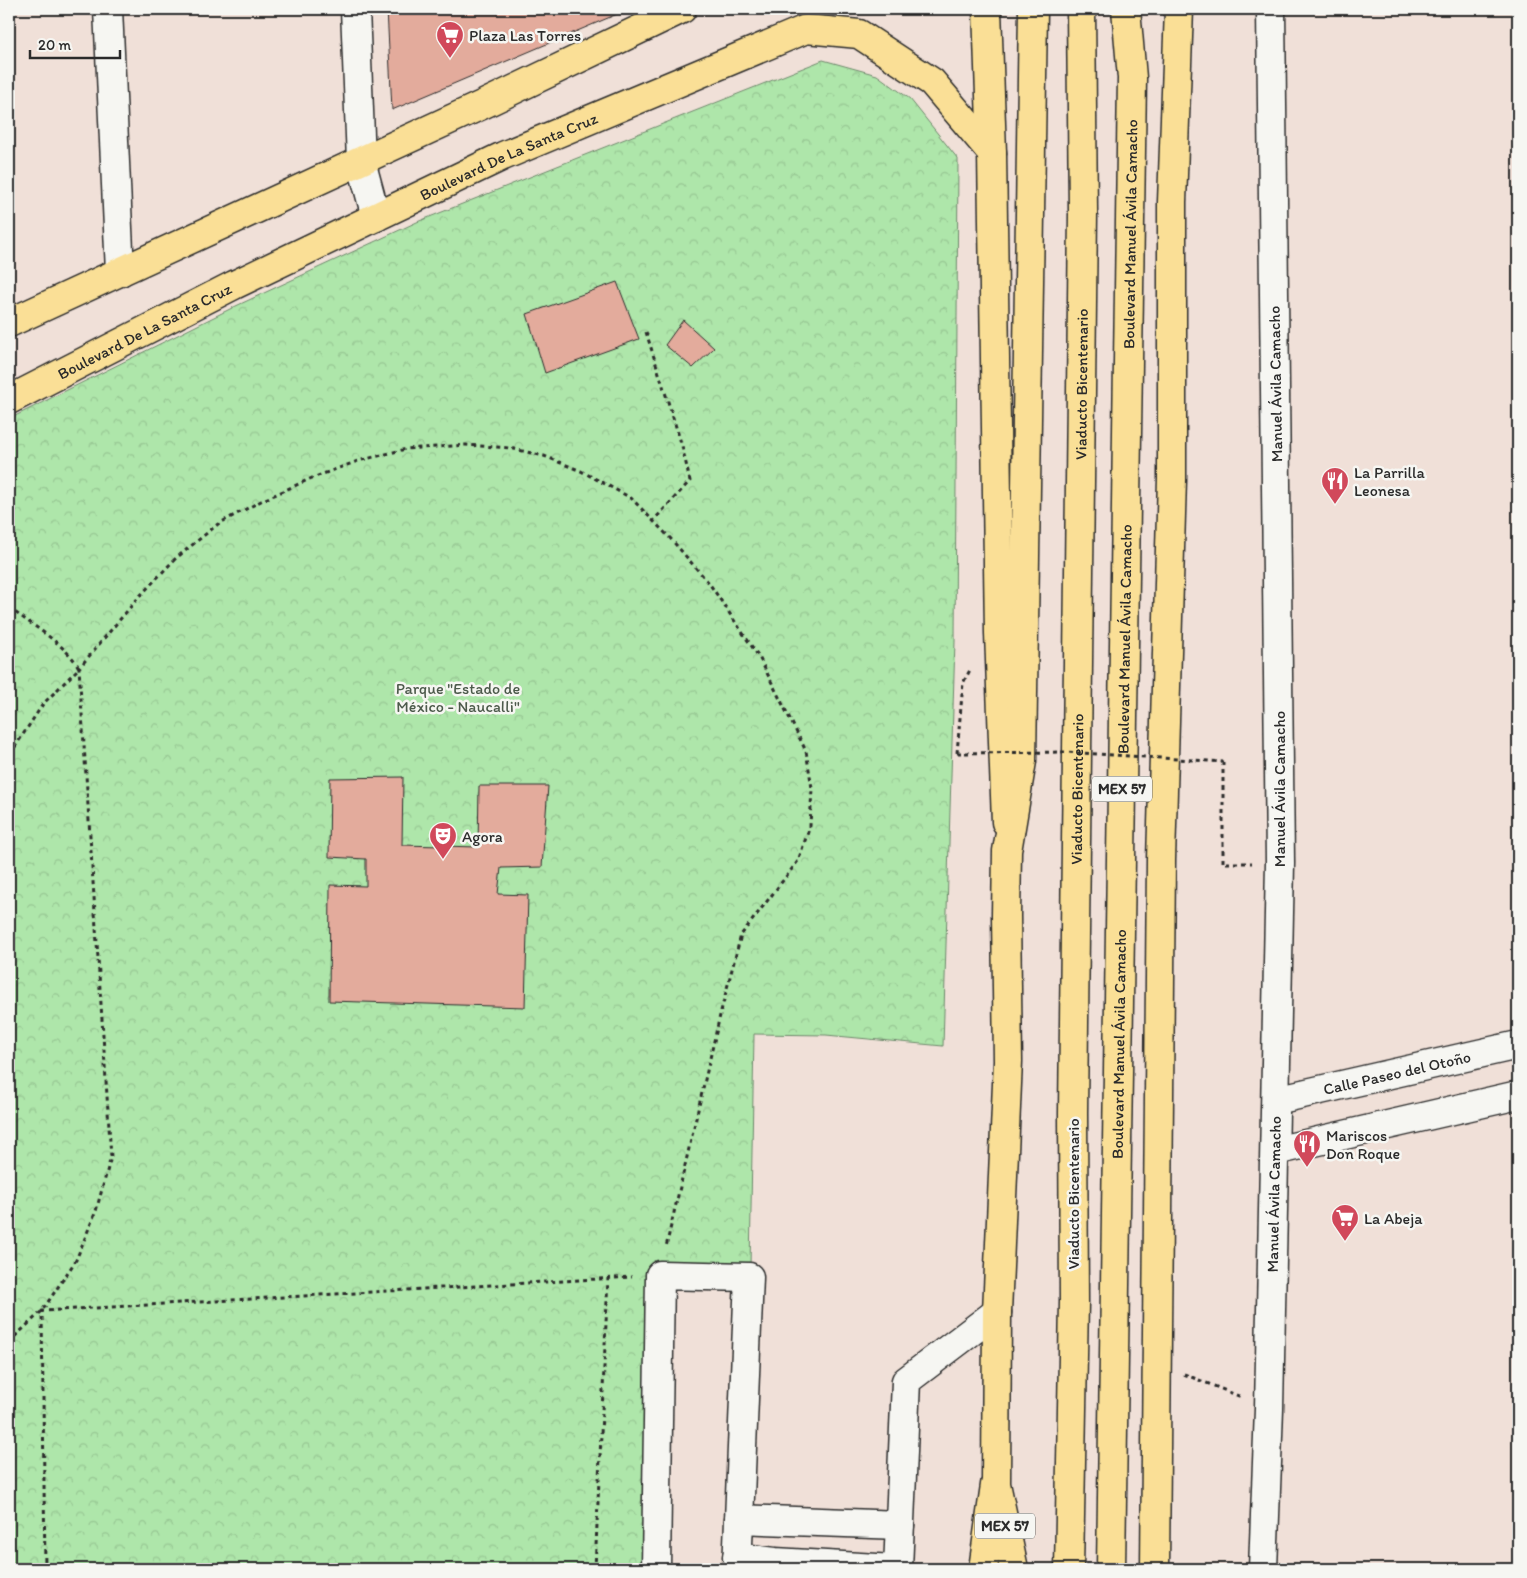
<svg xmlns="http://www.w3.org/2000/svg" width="1527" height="1578" font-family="Itim,sans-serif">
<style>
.park{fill:url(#park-crowns);stroke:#6c886a}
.building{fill:#e3ab9c;stroke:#2b2b2b}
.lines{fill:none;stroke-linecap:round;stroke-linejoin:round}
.minor-casing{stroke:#2b2b2b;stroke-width:31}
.major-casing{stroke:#2b2b2b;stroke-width:31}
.highway-casing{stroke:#2b2b2b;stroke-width:31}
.path{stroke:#2b2b2b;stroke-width:3;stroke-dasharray:4 4;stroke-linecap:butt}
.minor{stroke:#f6f6f2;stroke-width:28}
.major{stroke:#fadf96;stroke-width:28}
.highway{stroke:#fadf96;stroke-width:28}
.path-bridge{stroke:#2b2b2b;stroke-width:3;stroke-dasharray:4 4;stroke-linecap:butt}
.labels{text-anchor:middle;stroke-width:5;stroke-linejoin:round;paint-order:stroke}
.shield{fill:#f6f6f2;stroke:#686867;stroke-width:1}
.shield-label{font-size:15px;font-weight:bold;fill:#2b2b2b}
.poi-label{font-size:16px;fill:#2b2b2b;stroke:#f6f6f2;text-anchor:start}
.street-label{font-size:16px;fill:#2b2b2b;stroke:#f6f6f2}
.park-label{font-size:16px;fill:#4c5a4b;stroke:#f6f6f2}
</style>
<defs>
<pattern id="park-crowns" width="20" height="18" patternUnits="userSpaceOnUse" patternTransform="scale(1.25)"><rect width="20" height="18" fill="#aee6aa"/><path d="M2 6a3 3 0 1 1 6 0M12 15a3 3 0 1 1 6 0" fill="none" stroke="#96c592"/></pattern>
</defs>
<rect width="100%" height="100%" fill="#f0e0d8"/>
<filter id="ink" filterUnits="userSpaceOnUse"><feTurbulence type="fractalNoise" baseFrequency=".02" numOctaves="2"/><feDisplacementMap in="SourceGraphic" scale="10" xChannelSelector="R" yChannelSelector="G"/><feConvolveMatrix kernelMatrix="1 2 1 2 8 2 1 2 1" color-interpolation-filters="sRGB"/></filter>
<g filter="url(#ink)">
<polygon class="park" points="823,60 877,75 910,99 958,159 955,641 943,1046 826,1035 754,1034 750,1267 661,1275 653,1569 9,1569 9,419 236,306 417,222"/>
<g class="building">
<polygon points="387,9 629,9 392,110"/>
<polygon points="617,282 639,339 545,373 527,314"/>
<polygon points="683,320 714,348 693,368 665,345"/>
<polygon points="403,777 402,845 478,847 479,786 548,786 542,867 501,868 498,894 528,895 525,1007 329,1001 330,885 366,886 366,859 329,857 330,778"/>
</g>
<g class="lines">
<defs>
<g id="minor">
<polyline points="108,9 120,272"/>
<polyline points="355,9 361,161 376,217"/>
<path id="s1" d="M1276,1100L1518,1045"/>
<polyline points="1275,1151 1518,1095"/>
<polyline points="739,1519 900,1525"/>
<polyline points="737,1557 775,1562 894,1569"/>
<polyline points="656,1569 660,1275 749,1277 737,1569"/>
<polyline points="898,1569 906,1381 997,1312"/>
<path id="s2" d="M1263,1569L1269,1409L1280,863L1271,9"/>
</g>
<g id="major">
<polyline points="987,9 992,153 999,633 1006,822"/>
<polyline points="9,323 484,104 682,9"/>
<path id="s3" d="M9,400L234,285L503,156L806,29L859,34L932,82L992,153"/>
<polyline points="983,1569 995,1485"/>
<polyline points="1155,1569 1161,860 1172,479 1172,202 1179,9"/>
</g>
<g id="highway">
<polyline points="1014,1569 996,1484 997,1312 1008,1061 1006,916 1007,851 1022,761 1033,9"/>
<path id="s4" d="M1069,1569L1074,1302L1073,1113L1083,212L1081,9"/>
<path id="s5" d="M1111,1569L1132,78L1126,9"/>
</g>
</defs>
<use href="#minor" class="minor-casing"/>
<use href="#major" class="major-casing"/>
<use href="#highway" class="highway-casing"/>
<g class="path">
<polyline points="646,332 682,446 690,481 653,521"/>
<path d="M9,608C28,622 69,647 79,668L43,704L9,756"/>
<polyline points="957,753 963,683 970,670"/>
<polyline points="1223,762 1223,863 1252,863"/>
<polyline points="9,1342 42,1311 76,1260 96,1211 111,1157 79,668 138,598 175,559 218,524 261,501 312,478 358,461 406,449 466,445 510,448 544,456 581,471 631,498 670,538 709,583 759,657 806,751 812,788 810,826 798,861 741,935 721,1011 666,1247"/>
<polyline points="1184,1374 1241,1397"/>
<polyline points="45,1569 42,1311 632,1277"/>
<polyline points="595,1569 608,1278"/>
</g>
<use href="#minor" class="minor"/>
<use href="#major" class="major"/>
<use href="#highway" class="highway"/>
<polyline class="path-bridge" points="957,753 1067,752 1223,762"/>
</g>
</g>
<defs>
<symbol id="supermarket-pin" viewBox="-11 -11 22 30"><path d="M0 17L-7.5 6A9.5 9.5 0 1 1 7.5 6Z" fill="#d1495b" stroke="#f6f6f2"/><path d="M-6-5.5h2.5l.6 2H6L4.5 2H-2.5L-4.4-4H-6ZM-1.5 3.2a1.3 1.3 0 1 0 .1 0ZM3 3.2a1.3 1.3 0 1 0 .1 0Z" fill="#fff"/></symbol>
<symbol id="restaurant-pin" viewBox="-11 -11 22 30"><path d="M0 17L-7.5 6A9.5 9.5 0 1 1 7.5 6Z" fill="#d1495b" stroke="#f6f6f2"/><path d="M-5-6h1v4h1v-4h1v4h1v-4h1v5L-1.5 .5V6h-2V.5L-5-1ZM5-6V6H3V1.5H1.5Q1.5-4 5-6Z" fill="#fff"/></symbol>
<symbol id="theatre-pin" viewBox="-11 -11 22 30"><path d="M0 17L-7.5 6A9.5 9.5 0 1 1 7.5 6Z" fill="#d1495b" stroke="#f6f6f2"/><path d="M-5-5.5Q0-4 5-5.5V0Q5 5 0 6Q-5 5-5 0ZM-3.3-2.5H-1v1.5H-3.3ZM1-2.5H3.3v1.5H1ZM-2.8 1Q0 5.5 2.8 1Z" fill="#fff"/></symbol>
</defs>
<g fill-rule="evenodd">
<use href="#supermarket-pin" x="434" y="19" width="32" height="43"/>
<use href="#restaurant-pin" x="1319" y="465" width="32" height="43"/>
<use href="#theatre-pin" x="427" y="820" width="32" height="43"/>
<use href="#restaurant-pin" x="1291" y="1128" width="32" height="43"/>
<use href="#supermarket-pin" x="1329" y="1202" width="32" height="43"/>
</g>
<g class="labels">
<g class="shield">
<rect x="1092" y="776.5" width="60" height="25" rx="4"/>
<rect x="975" y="1513.5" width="60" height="25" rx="4"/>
</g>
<g class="shield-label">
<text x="1122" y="794">MEX 57</text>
<text x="1005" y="1531">MEX 57</text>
</g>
<g class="poi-label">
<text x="469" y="41">Plaza Las Torres</text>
<text x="1354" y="478">La Parrilla<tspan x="1354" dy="18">Leonesa</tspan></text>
<text x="462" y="842">Agora</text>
<text x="1326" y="1141">Mariscos<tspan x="1326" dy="18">Don Roque</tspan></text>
<text x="1364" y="1224">La Abeja</text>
</g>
<g class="street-label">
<text dy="6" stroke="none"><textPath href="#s3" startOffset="556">Boulevard De La Santa Cruz</textPath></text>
<text dy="6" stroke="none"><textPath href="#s5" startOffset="1335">Boulevard Manuel Ávila Camacho</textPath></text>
<text dy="6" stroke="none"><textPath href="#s3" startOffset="152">Boulevard De La Santa Cruz</textPath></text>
<text dy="6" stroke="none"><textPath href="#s4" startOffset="1185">Viaducto Bicentenario</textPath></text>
<text transform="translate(1275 384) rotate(-91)" y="6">Manuel Ávila Camacho</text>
<text dy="6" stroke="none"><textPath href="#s5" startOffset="930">Boulevard Manuel Ávila Camacho</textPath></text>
<text dy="6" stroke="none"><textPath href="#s4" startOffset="780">Viaducto Bicentenario</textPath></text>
<text transform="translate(1279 789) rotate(-90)" y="6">Manuel Ávila Camacho</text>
<text dy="6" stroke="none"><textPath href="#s5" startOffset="525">Boulevard Manuel Ávila Camacho</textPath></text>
<text dy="6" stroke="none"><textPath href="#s1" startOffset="124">Calle Paseo del Otoño</textPath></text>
<text transform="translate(1073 1194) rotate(-90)" y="6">Viaducto Bicentenario</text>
<text dy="6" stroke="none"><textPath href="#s2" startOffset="375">Manuel Ávila Camacho</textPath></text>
</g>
<g class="park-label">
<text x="458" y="694">Parque "Estado de<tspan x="458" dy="18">México - Naucalli"</tspan></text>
</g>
</g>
<rect width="1527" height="1578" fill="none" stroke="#f6f6f2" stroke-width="30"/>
<rect x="15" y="15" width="1497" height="1548" fill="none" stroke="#2b2b2b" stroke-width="2" filter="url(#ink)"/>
<path d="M30 50v8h90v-8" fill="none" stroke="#2b2b2b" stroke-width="2.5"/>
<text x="38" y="50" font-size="15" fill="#2b2b2b" stroke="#f6f6f2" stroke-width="4" paint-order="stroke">20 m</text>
</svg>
